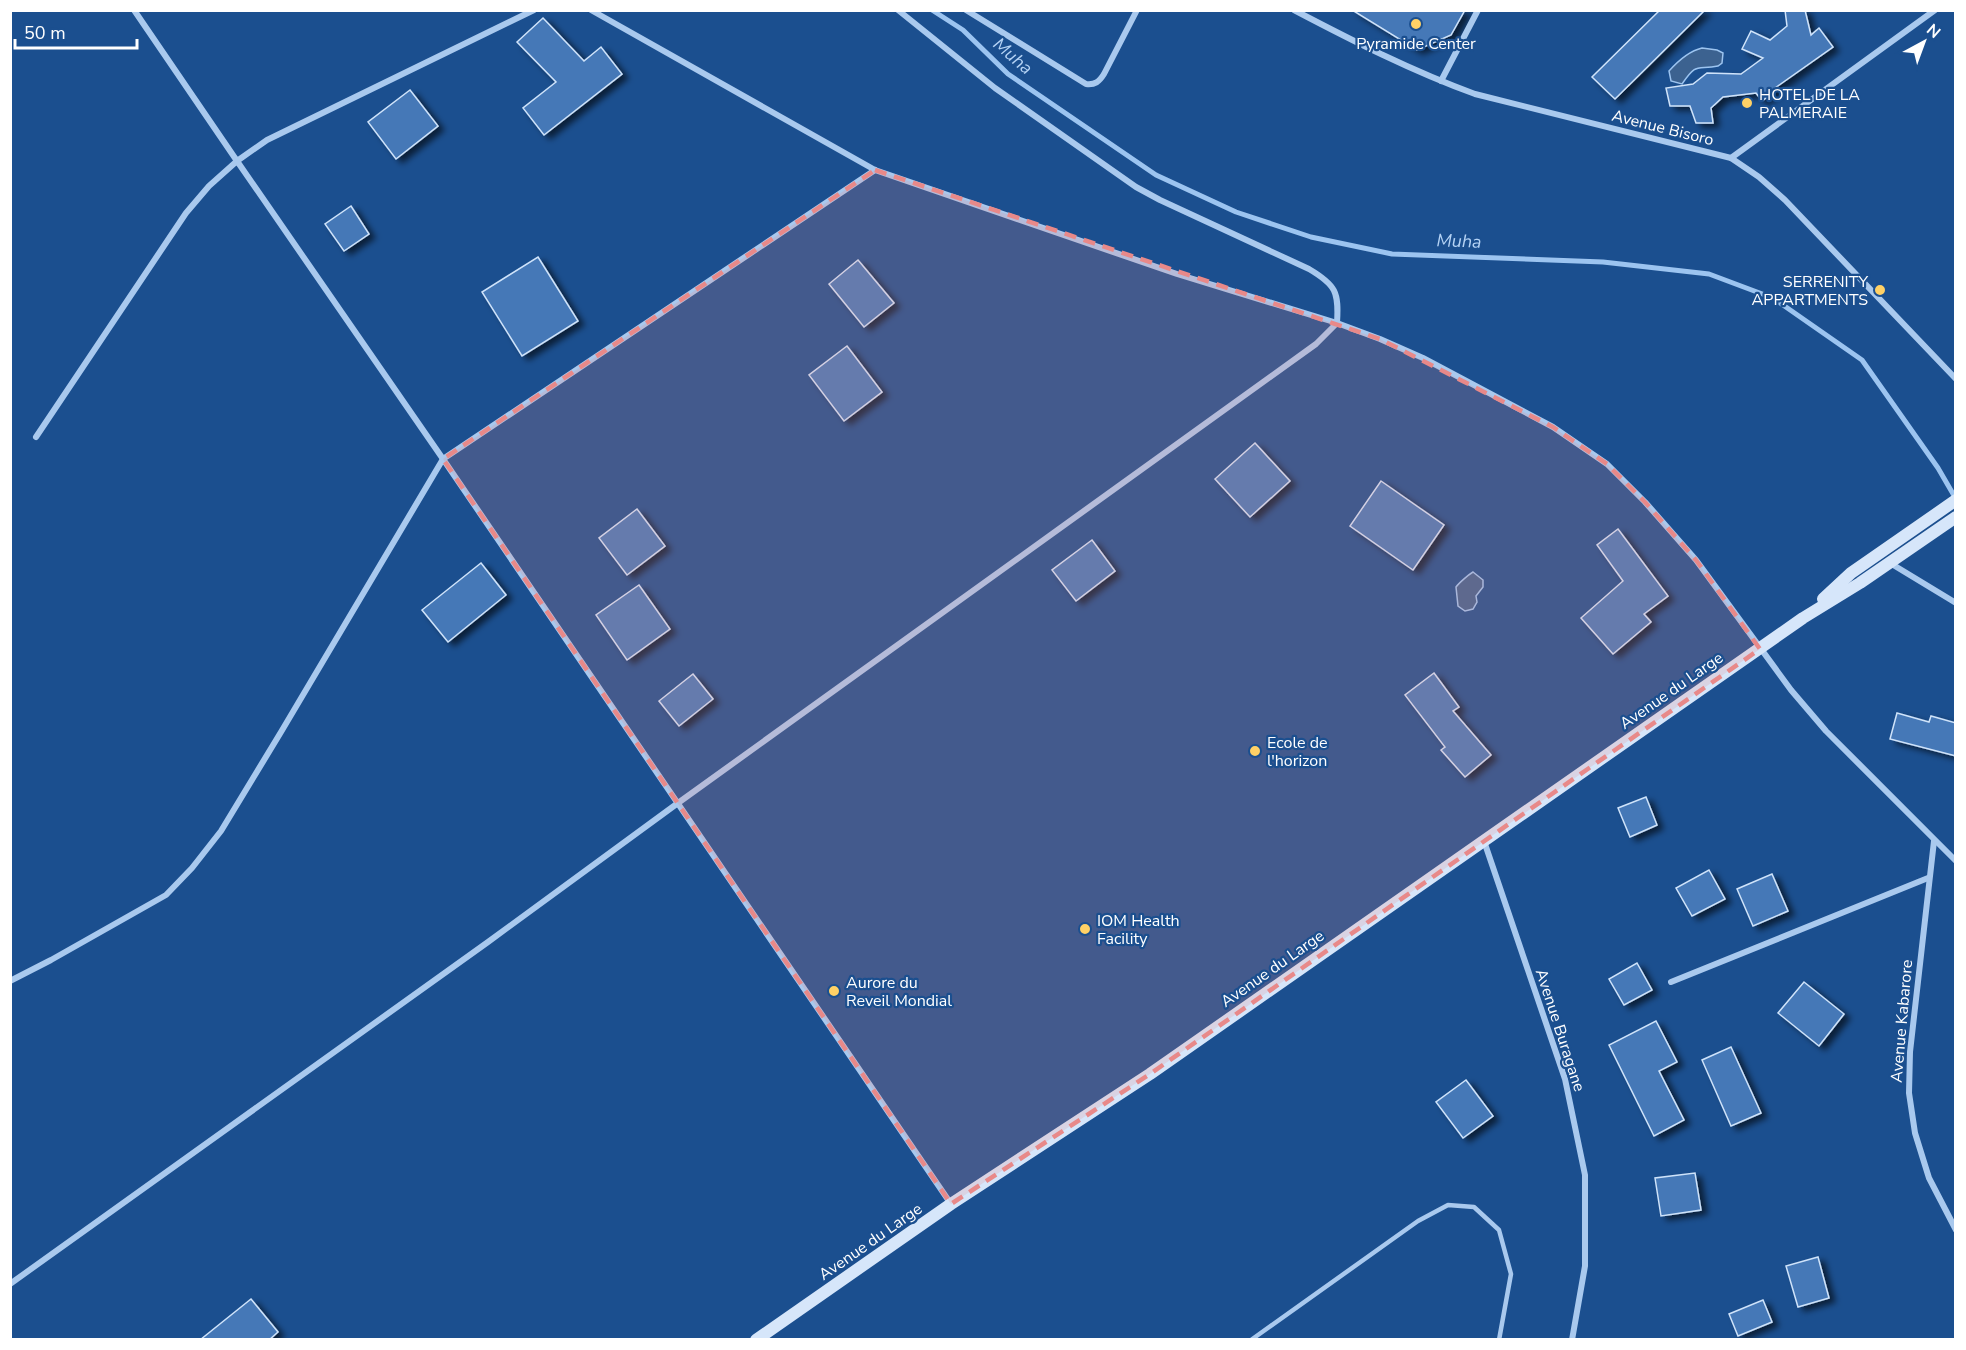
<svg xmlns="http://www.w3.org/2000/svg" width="1966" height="1350" font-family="'Nunito Sans',sans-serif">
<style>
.water{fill:#3c6290;stroke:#9cc4f0;stroke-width:1.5}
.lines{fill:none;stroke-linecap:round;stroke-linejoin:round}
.stream{stroke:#9cc4f0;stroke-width:5}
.building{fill:#4478b7;stroke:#cfe3fa;stroke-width:1.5;filter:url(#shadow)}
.service{stroke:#a9c9ee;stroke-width:4.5}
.minor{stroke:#a9c9ee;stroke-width:6}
.secondary{stroke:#d6e6fa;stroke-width:12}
.marked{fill:#e88989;fill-opacity:0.2;stroke:#e88989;stroke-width:4.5;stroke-dasharray:12 8;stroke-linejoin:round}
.poi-dot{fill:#ffd166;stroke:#1b4f8f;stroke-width:2}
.labels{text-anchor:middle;stroke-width:4.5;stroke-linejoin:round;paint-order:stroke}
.poi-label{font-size:16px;fill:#fff;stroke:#1b4f8f;text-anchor:start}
.street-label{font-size:16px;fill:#fff;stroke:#1b4f8f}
.water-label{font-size:18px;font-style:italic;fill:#b5d3f5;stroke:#1b4f8f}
</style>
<defs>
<filter id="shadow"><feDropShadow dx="6" dy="4" stdDeviation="3" flood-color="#0009"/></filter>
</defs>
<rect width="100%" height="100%" fill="#1b4f8f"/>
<g class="water">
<path d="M1702,48L1717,50L1723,53L1722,63L1718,66C1696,70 1697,62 1682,84L1671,81L1669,71C1678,61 1689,51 1702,48Z"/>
<path d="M1473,572L1483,580V587L1476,596L1477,602L1473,609L1465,611L1458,606L1456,587C1459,583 1468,575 1473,572Z"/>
</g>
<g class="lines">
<polyline class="stream" points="932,10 963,30 1008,74 1156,175 1236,212 1311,237 1392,254 1603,262 1709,274 1773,298 1862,360 1938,468 1956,499"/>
</g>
<g class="building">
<polygon points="1352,10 1465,10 1451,35 1417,50"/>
<polygon points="1660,10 1705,10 1615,99 1592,77"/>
<polygon points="1785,10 1805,10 1811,35 1819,28 1833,47 1775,88 1777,90 1762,101 1756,93 1723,97 1711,108 1713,123 1696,123 1690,106 1670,106 1666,88 1693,84 1707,73 1741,74 1763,58 1742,49 1751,31 1770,40 1787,26"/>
<polygon points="543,18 584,61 601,47 622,74 544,135 523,108 556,82 517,42"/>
<polygon points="410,90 438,126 396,159 368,122"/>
<polygon points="351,206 369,234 344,251 325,224"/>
<polygon points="538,257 578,321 522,356 482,292"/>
<polygon points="858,260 894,303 864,327 829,284"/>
<polygon points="847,346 882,392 844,421 809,375"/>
<polygon points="1255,443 1290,481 1250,517 1215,479"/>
<polygon points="1381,481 1444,525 1413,570 1350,526"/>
<polygon points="637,509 665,546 627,575 599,538"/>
<polygon points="1618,529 1668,596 1644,614 1651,622 1613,654 1581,618 1623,581 1597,545"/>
<polygon points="1092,540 1115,571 1076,601 1052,570"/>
<polygon points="481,563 506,595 448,642 422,610"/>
<polygon points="639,585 670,629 627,660 596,615"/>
<polygon points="1434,673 1459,707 1453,711 1491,755 1465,777 1441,750 1445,747 1405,695"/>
<polygon points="693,674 713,699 679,726 659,701"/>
<polygon points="1897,713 1929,722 1931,716 1956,723 1956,756 1890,739"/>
<polygon points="1646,797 1657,825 1630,837 1618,808"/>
<polygon points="1709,870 1725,899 1692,916 1676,888"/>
<polygon points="1772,874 1788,911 1753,926 1737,889"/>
<polygon points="1637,963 1652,990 1624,1005 1609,979"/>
<polygon points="1804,982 1844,1014 1819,1046 1778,1013"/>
<polygon points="1656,1021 1677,1062 1659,1071 1684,1120 1654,1136 1609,1045"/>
<polygon points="1731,1047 1761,1113 1731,1126 1702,1060"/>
<polygon points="1466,1080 1493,1116 1463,1138 1436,1102"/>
<polygon points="1695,1173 1701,1210 1661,1216 1655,1178"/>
<polygon points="1818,1257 1829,1298 1798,1307 1786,1266"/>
<polygon points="251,1299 278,1332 269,1340 200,1340"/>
<polygon points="1763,1300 1772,1322 1738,1336 1729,1314"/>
</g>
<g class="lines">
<polyline class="service" points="1251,1340 1418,1221 1448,1205 1474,1207 1499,1230 1511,1274 1499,1340"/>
<g class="minor">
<polyline points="134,10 237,161 267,140 534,10"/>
<polyline points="591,10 875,170 1177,274 1337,323 1380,339 1423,358 1553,427 1607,464 1645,502 1696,560 1791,690 1826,731 1956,861"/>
<path d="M966,10L1086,84C1095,85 1099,82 1104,74L1137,10"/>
<path d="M1294,10C1353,41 1412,71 1475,94L1731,158L1759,177L1785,200L1956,379"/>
<polyline points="1441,81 1478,10"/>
<polyline points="1731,158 1935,10"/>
<polyline points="36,437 186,213 209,186 237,161 443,459 951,1204"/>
<polyline points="1890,563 1956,603"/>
<polyline points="1484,841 1565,1079 1585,1175 1585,1266 1572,1340"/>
<polyline points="1934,841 1910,1052 1909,1093 1915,1133 1929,1178 1956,1230"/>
<polyline points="10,981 51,960 166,895 192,868 221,831 281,732 443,459 875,170"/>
<polyline points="1671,982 1928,878"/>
<path d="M10,1284L488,942L678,803L1316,344L1337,323C1339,292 1336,285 1309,269L1160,200L1136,187L995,88L898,10"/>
</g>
<g class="secondary">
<polyline points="1823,599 1851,573 1956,500"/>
<polyline points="756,1340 951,1204 1150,1074 1803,618 1860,583 1956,517"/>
</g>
</g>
<path class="marked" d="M875,170L1380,339L1553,427L1607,464L1645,502L1696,560L1760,649L1150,1074L951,1204L443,459Z"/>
<g class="poi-dot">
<circle cx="1416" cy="24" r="6"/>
<circle cx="1747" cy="103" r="6"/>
<circle cx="1880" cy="290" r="6"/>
<circle cx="1255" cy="751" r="6"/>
<circle cx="1085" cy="929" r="6"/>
<circle cx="834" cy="991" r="6"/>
</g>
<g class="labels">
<g class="poi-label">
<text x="1416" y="49" text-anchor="middle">Pyramide Center</text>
<text x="1759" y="100">HOTEL DE LA<tspan x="1759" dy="18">PALMERAIE</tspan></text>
<text x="1868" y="287" text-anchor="end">SERRENITY<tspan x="1868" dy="18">APPARTMENTS</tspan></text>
<text x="1267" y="748">Ecole de<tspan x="1267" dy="18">l'horizon</tspan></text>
<text x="1097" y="926">IOM Health<tspan x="1097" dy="18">Facility</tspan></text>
<text x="846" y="988">Aurore du<tspan x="846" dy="18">Reveil Mondial</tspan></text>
</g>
<g class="street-label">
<text transform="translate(1663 127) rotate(14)" y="6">Avenue Bisoro</text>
<text transform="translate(1671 690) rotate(-35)" y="6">Avenue du Large</text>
<text transform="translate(1272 968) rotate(-35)" y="6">Avenue du Large</text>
<text transform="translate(1901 1021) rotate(-85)" y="6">Avenue Kabarore</text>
<text transform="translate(1561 1030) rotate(72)" y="6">Avenue Buragane</text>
<text transform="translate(870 1241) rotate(-35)" y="6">Avenue du Large</text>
</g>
<g class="water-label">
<text transform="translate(1013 56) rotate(41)" y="6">Muha</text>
<text transform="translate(1459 241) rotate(2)" y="6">Muha</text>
</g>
</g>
<rect width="1966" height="1350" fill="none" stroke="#ffffff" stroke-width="24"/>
<g transform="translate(1924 42) rotate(41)" stroke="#1b4f8f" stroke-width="4.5" paint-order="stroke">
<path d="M0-4.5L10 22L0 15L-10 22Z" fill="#ffffff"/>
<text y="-9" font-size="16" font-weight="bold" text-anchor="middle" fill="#ffffff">N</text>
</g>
<path d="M15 39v9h122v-9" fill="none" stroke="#ffffff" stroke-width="3"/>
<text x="24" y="39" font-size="18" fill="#ffffff" stroke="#1b4f8f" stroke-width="4.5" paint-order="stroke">50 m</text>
</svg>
